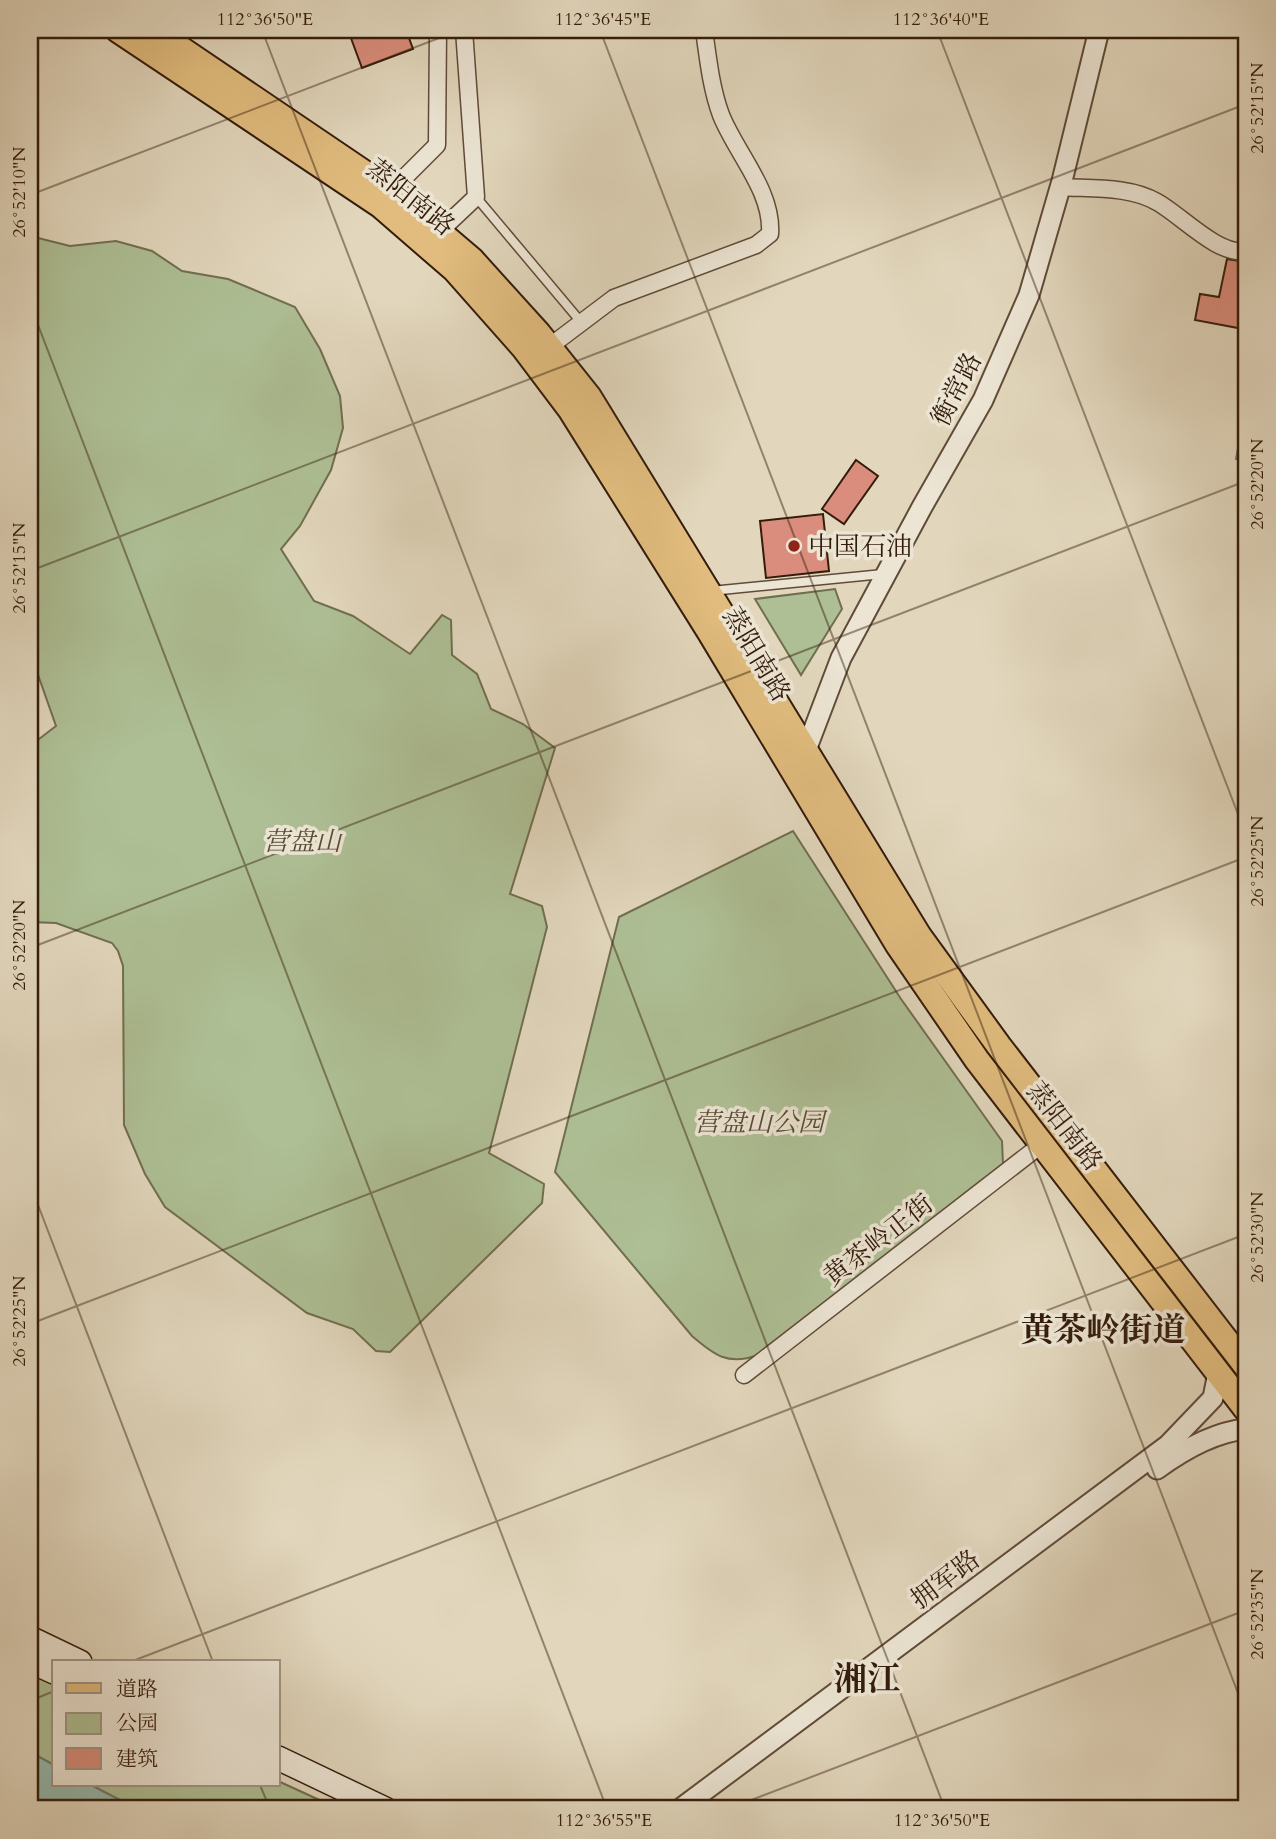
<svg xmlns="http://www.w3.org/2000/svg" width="1276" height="1839" font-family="Cardo,'Noto Serif SC',serif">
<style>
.green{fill:#aebf95;stroke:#716e50;stroke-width:2}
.water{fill:#95baaf;stroke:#6e7b6d;stroke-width:2}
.building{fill:#da8d7c;stroke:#341c0b;stroke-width:2}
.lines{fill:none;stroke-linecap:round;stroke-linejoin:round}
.service-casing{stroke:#604b38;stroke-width:11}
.minor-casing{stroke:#604b38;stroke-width:19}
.tertiary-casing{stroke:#604b38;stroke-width:23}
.secondary-casing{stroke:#341c0b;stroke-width:26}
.primary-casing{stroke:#341c0b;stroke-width:28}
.service{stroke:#ece5d4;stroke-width:8}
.minor{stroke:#ece5d4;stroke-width:16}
.tertiary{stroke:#ece5d4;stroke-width:19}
.secondary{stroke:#ece5d4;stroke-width:23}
.primary{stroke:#e1bc7e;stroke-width:24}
.ticks{fill:none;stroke:#341c0b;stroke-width:2;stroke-opacity:0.45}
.poi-dot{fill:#8f2418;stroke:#ece5d4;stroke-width:2.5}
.labels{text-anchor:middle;stroke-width:7;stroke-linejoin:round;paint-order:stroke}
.street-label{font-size:26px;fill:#341c0b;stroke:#ece5d4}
.poi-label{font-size:26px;fill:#341c0b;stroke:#ece5d4;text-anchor:start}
.park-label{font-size:26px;font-style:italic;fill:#594d34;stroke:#ece5d4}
.district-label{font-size:33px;font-weight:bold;fill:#341c0b;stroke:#ece5d4}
.neatline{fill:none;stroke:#341c0b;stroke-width:2.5}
.ticks-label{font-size:18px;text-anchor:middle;fill:#341c0b}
</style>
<rect width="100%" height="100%" fill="#e2d7bd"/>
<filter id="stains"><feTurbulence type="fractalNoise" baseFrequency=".00286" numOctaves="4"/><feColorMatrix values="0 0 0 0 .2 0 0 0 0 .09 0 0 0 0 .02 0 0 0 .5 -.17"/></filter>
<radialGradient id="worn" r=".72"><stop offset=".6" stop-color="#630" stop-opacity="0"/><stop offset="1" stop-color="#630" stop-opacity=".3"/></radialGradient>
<g class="green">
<polygon points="30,236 70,246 116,241 152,251 182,271 228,279 295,307 320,349 340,396 343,428 331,470 300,526 281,549 314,601 353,616 410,654 442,615 451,620 452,655 477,674 491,709 523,724 555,748 510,894 542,906 547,927 489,1153 544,1184 542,1203 390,1352 376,1351 353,1329 307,1313 165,1207 145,1174 124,1125 123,966 118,951 112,943 56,923 30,922 30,746 56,726 30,652"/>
<polygon points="835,589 842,609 801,675 755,599"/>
<path d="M793,831L901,999L1002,1141L1003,1164L998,1173L758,1355C728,1366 714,1355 692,1336L555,1172L619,917Z"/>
<polygon points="30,1667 54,1678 54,1765 30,1752"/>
<polygon points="278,1781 339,1809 137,1809 91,1785 278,1785"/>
</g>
<g class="water">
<polygon points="1246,406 1246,461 1236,459"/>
<polygon points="30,1752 54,1765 54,1785 91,1785 137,1809 30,1809"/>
</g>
<g class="building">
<polygon points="348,30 406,30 413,49 362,68"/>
<polygon points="1227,259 1246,262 1246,285 1238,328 1195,320 1200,294 1219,297"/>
<polygon points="856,460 878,476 844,524 822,509"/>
<polygon points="823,514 829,571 766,578 760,521"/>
</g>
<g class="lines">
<defs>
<g id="service">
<polyline points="476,197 581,322"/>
<polyline points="711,591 883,574"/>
</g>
<g id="minor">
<path d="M1060,187C1092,189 1129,186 1157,202C1181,215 1218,256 1246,251"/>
<polyline points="391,191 437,145 438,30"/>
<polyline points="439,232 476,197 464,30"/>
<path d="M549,347L614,298L756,245L770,234C773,191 736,153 721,115C711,88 708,58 704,30"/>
<polyline points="744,1375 1042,1144"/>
</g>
<g id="tertiary">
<polyline points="806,750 841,658 922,507 983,400 1029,295 1062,181 1099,30"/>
<path d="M1157,1469C1183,1450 1215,1432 1246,1429"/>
<polyline points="680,1809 1168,1445 1213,1398 1218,1373"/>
</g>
<g id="secondary">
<polyline points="30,1638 80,1662"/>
<polyline points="30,1661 54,1672"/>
<polyline points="278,1758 385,1809"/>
</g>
<g id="primary">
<polyline points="118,30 380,205 455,270 524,348 570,409 709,631 898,945 977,1060 1246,1409"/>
<polyline points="153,30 391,191 472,260 538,333 589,397 919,936 999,1046 1246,1366"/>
</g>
</defs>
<use href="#service" class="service-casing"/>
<use href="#minor" class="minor-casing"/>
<use href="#tertiary" class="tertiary-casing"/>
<use href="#secondary" class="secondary-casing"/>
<use href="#primary" class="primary-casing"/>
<use href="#service" class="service"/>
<use href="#minor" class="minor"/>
<use href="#tertiary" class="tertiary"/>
<use href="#secondary" class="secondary"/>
<use href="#primary" class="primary"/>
</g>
<path class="ticks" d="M262,30L945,1809M600,30L1246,1714M937,30L1246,835M30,195L460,30M30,304L607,1809M30,571L1246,104M30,948L1246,481M30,1184L213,1662M30,1324L1246,857M130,1662L1246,1234M30,1701L54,1691M260,1785L270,1809M728,1809L1246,1610"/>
<circle class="poi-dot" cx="794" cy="546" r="7"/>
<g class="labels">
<g class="street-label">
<text transform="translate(411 197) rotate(39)" y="9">蒸阳南路</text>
<text transform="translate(956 389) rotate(-63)" y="9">衡常路</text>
<text transform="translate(757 654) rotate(59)" y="9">蒸阳南路</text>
<text transform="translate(1065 1126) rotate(52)" y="9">蒸阳南路</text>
<text transform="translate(878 1240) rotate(-38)" y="9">黄茶岭正街</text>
<text transform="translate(945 1579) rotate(-37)" y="9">拥军路</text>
</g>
<g class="poi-label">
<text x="808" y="555">中国石油</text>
</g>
<g class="park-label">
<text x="302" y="850">营盘山</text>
<text x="759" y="1131">营盘山公园</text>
</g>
<g class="district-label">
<text x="1103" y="1341">黄茶岭街道</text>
<text x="867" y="1690">湘江</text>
</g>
</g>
<rect width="1276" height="1839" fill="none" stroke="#e2d7bd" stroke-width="77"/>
<rect x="52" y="1660" width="228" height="126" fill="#ece5d4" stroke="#a29584" stroke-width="2"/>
<rect x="66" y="1683" width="35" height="10" fill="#e1bc7e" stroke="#a29584" stroke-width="2"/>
<text x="116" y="1696" font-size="21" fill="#341c0b">道路</text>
<rect x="66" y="1713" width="35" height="21" fill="#aebf95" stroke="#a29584" stroke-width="2"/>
<text x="116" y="1730" font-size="21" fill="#341c0b">公园</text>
<rect x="66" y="1748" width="35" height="21" fill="#da8d7c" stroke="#a29584" stroke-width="2"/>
<text x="116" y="1766" font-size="21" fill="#341c0b">建筑</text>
<rect x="38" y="38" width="1200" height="1762" class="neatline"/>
<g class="ticks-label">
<text x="265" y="25">112°36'50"E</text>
<text x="603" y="25">112°36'45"E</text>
<text x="941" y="25">112°36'40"E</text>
<text transform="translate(1257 108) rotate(-90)" y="6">26°52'15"N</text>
<text transform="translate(19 192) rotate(-90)" y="6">26°52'10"N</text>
<text transform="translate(1257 484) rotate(-90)" y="6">26°52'20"N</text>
<text transform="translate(19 568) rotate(-90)" y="6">26°52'15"N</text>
<text transform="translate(1257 861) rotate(-90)" y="6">26°52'25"N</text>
<text transform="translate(19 945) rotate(-90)" y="6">26°52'20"N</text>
<text transform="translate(1257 1237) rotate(-90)" y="6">26°52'30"N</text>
<text transform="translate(19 1321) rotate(-90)" y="6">26°52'25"N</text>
<text transform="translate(1257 1614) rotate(-90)" y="6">26°52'35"N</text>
<text x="604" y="1826">112°36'55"E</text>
<text x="942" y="1826">112°36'50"E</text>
</g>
<rect width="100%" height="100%" filter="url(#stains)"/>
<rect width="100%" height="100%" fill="url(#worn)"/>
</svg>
